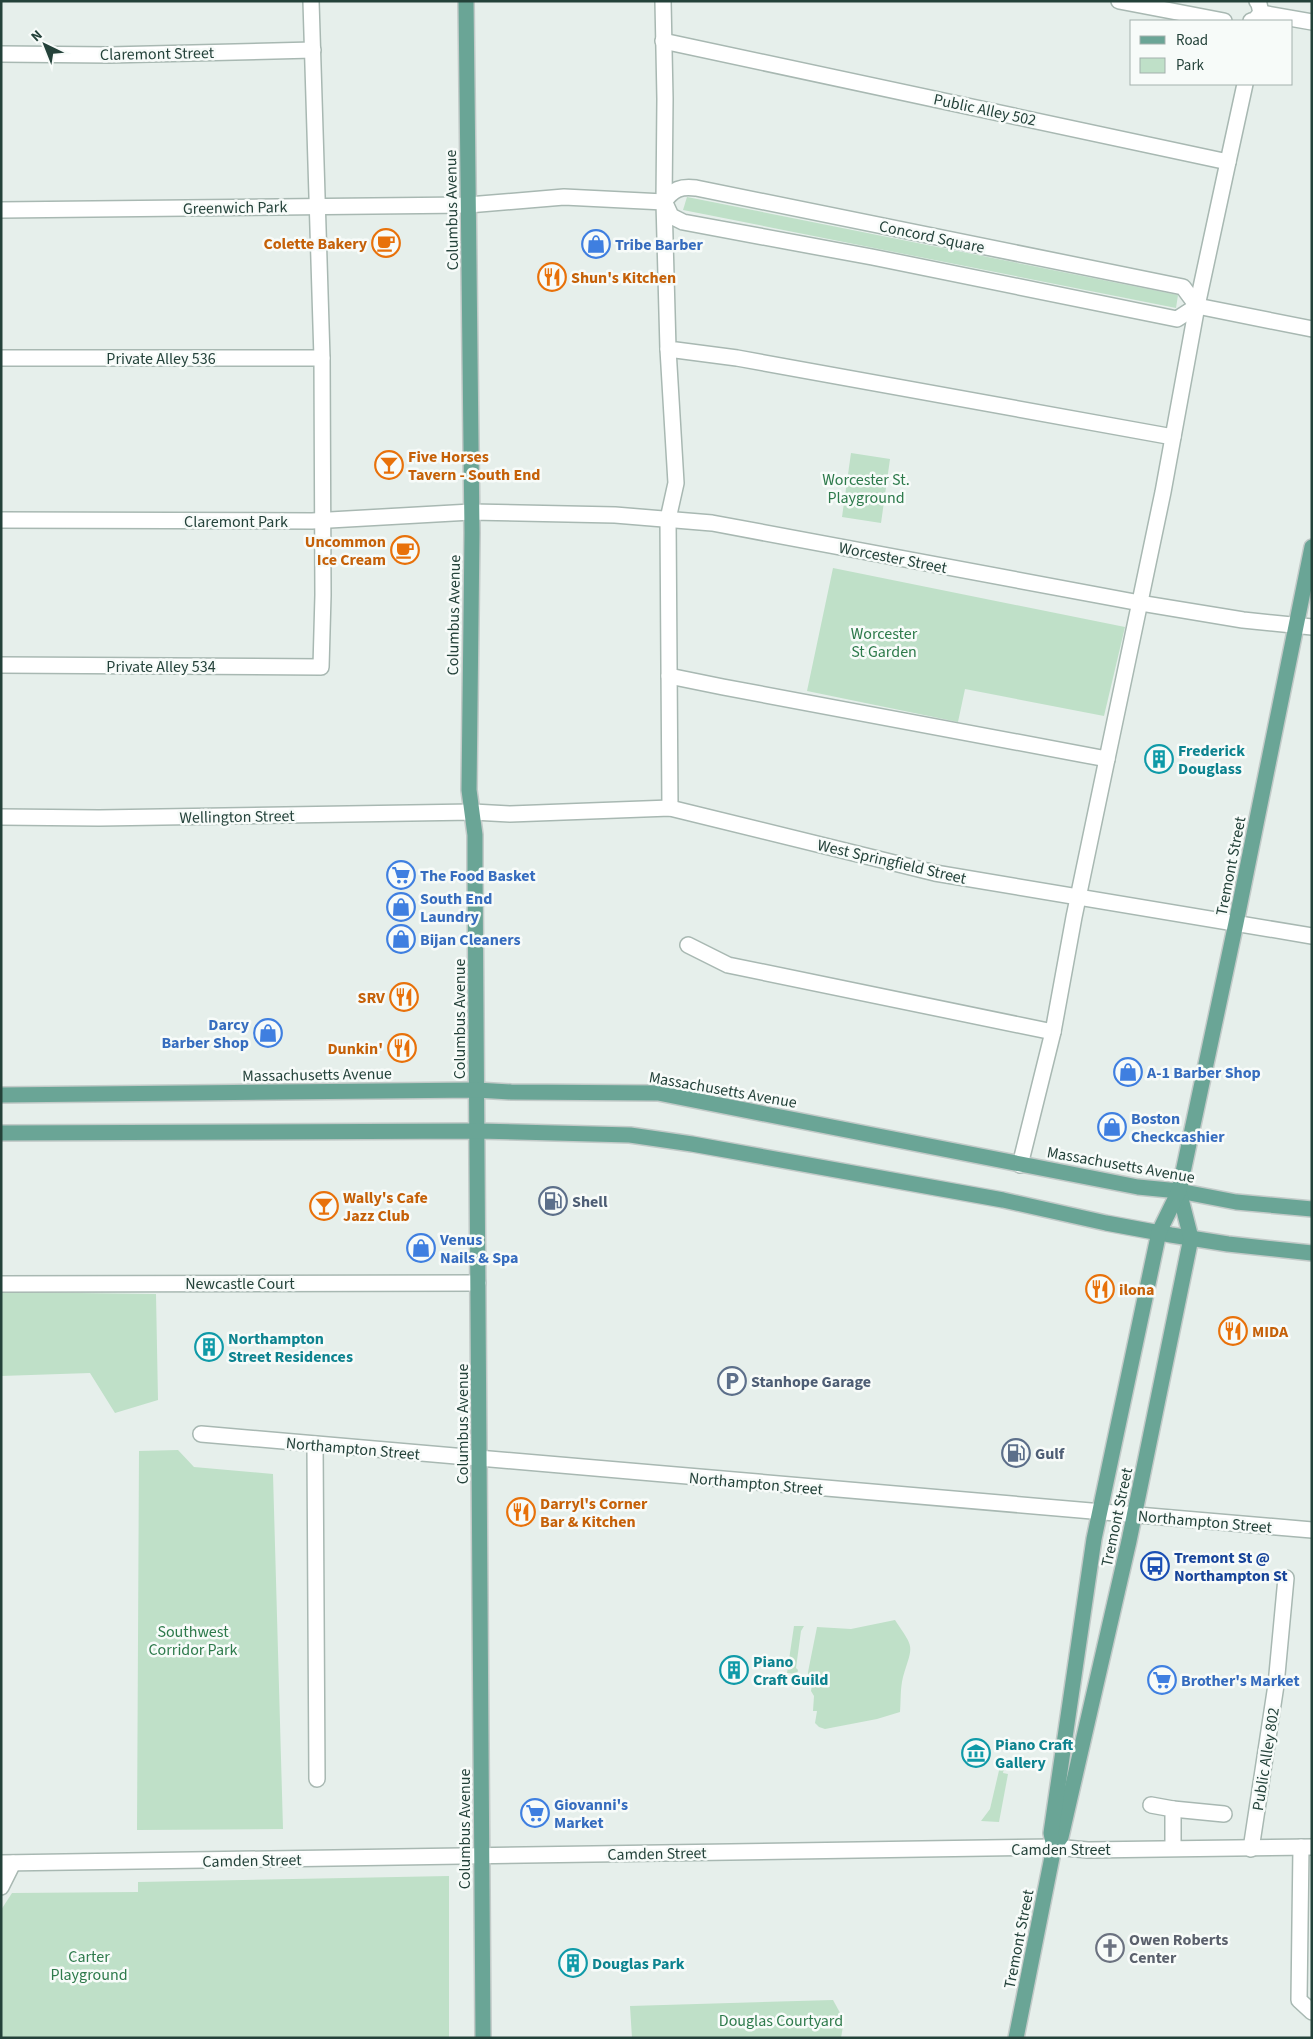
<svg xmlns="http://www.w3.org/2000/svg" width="1313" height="2039" font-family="'Source Sans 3',sans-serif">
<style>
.green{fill:#bfe0c8}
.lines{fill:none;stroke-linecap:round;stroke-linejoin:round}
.minor-casing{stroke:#a8b8b2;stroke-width:18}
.major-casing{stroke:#c2cac8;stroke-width:18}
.minor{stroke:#fff;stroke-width:15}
.major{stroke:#6aa596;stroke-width:15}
.labels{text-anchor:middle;stroke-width:5;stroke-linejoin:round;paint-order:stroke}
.street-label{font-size:16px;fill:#24423a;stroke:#f7fbf9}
.food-label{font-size:16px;font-weight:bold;fill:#c56008;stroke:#f7fbf9;text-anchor:start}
.shop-label{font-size:16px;font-weight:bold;fill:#366cbe;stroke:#f7fbf9;text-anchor:start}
.park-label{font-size:16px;fill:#2d7a4b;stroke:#f7fbf9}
.culture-label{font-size:16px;font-weight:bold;fill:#0d838f;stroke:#f7fbf9;text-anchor:start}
.service-label{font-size:16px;font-weight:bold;fill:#4e5e75;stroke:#f7fbf9;text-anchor:start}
.transit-label{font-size:16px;font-weight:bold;fill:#164399;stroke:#f7fbf9;text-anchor:start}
.worship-label{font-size:16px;font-weight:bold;fill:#5b616d;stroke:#f7fbf9;text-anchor:start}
</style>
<rect width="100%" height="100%" fill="#e6efeb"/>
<g class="green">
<polygon points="687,197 1178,295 1176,308 683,210"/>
<polygon points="851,453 890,459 881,523 842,517"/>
<polygon points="833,568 1125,627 1104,716 965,689 958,722 807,691"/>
<polygon points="1,1292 156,1294 158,1400 115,1413 90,1373 1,1376"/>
<polygon points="178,1450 194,1467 273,1474 283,1829 137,1830 139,1451"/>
<path d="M895,1620C915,1650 913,1644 903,1677C900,1689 901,1701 900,1712L877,1719L825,1729L819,1727L815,1723L817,1711H813L814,1696L811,1691L813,1678L808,1677V1672L817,1627L851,1629Z"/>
<polygon points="794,1626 804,1626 801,1631 796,1668 798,1670 797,1674 787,1673"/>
<polygon points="1001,1762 1005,1762 1003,1773 1008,1774 999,1822 981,1821 990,1809"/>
<polygon points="449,1876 449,2038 1,2038 1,1910 12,1893 138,1892 138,1882"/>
<polygon points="833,2000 844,2020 841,2038 632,2038 630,2006"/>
</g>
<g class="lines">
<defs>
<g id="minor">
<polyline points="663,1 665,99 664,202 668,349 737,358 1173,437"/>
<polyline points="1119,1 1224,21"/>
<polyline points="1261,13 1312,22"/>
<polyline points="1251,21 1255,20 1261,13 1259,4 1257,1"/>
<polyline points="663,41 1228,162 1245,84"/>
<polyline points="1,54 109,55 313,50"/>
<path d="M664,202C673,189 681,186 696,188L1183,287L1197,306L1312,329"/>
<polyline points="665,203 671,216 683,222 872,257 1177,319 1197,306"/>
<polyline points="1,210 468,205 564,197 664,202"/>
<polyline points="668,349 676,483 668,519 670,808"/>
<polyline points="1,358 322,358"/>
<polyline points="1,520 312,521 471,512 615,515 712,523 1140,603 1243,620 1312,627"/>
<polyline points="1,665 321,667 323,595 322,358 311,1"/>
<polyline points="669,676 723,687 1107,759 1163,492 1197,306 1228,162"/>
<polyline points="1,817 99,818 473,812 510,814 670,808 935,873 1312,936"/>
<polyline points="688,945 728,965 1053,1032 1074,917 1107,759"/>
<polyline points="1020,1165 1053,1032"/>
<polyline points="1,1284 478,1283"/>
<polyline points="201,1434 1312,1530"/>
<polyline points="315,1444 317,1779"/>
<polyline points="1151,1805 1173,1809 1173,1847"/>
<polyline points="1173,1809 1224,1814"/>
<polyline points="1301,1847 1299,2000 1312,2012"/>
<polyline points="1251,1849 1276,1685 1286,1578"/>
<polyline points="1,1863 1054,1847 1088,1850 1312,1847"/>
<polyline points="1,1887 13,1863"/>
</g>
<g id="major">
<polyline points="466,1 472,533 469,790 475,835 475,869 483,2038"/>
<polyline points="1,1095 477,1090 511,1092 658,1093 1138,1187 1179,1191 1236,1202 1312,1209"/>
<polyline points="1,1133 478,1131 630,1135 692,1144 1003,1200 1106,1223 1171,1235 1228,1244 1312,1253"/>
<polyline points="1056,1844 1061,1837 1129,1541 1191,1238 1179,1191"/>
<polyline points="1016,2038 1054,1847 1051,1833 1094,1539 1159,1232 1179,1191 1236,923 1312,547"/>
</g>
</defs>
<use href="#minor" class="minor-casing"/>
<use href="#major" class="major-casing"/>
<use href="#minor" class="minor"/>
<use href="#major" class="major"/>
</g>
<defs>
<symbol id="cafe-ring" viewBox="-11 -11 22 22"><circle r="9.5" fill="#f7fbf9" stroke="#e8710a" stroke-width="1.5"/><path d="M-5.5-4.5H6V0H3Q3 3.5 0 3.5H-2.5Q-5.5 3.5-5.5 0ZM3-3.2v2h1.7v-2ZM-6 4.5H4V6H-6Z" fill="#e8710a"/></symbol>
<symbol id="shop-ring" viewBox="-11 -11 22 22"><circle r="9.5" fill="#f7fbf9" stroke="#3f7fe0" stroke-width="1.5"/><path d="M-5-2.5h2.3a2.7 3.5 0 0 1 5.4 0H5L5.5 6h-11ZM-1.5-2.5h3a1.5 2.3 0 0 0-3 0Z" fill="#3f7fe0"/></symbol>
<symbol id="restaurant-ring" viewBox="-11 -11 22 22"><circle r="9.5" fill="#f7fbf9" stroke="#e8710a" stroke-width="1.5"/><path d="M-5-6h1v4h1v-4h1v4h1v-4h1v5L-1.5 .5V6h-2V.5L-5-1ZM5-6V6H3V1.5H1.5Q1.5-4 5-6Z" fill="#e8710a"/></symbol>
<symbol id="bar-ring" viewBox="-11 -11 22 22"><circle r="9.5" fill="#f7fbf9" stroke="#e8710a" stroke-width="1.5"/><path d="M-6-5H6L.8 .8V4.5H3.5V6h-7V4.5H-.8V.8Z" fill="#e8710a"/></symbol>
<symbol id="building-ring" viewBox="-11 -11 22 22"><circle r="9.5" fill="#f7fbf9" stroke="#0f9aa8" stroke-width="1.5"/><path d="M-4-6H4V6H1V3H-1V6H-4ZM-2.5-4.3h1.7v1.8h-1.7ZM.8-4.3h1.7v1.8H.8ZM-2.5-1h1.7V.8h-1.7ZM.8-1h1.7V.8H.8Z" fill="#0f9aa8"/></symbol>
<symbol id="supermarket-ring" viewBox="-11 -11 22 22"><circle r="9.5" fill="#f7fbf9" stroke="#3f7fe0" stroke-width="1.5"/><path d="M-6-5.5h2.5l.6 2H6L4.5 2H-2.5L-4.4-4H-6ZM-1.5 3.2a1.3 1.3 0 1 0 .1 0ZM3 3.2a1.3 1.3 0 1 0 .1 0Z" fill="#3f7fe0"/></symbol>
<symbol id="fuel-ring" viewBox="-11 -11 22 22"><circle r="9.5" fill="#f7fbf9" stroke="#5c6f8a" stroke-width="1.5"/><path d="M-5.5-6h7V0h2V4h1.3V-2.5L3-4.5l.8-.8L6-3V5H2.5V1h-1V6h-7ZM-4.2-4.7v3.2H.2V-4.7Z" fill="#5c6f8a"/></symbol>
<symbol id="parking-ring" viewBox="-11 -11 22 22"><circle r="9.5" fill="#f7fbf9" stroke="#5c6f8a" stroke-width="1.5"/><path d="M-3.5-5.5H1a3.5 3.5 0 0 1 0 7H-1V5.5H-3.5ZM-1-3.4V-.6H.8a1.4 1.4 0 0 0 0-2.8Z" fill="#5c6f8a"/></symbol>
<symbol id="bus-ring" viewBox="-11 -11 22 22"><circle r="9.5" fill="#f7fbf9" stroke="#1a4fb4" stroke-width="1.5"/><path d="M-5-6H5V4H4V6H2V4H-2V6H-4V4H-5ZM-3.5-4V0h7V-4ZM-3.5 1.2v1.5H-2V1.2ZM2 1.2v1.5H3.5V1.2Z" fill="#1a4fb4"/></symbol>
<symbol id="museum-ring" viewBox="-11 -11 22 22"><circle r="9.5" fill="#f7fbf9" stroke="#0f9aa8" stroke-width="1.5"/><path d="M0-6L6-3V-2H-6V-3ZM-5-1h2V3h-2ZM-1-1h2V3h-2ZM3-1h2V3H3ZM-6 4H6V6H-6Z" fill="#0f9aa8"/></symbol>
<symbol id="church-ring" viewBox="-11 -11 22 22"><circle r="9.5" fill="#f7fbf9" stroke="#6b7280" stroke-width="1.5"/><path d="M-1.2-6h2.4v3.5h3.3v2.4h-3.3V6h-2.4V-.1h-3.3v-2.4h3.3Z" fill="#6b7280"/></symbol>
</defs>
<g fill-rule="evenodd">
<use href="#cafe-ring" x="370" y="227" width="32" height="32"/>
<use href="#shop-ring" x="580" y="228" width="32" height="32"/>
<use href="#restaurant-ring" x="536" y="261" width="32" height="32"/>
<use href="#bar-ring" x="373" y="449" width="32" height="32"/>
<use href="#cafe-ring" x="389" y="534" width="32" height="32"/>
<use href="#building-ring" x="1143" y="743" width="32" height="32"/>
<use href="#supermarket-ring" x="385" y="859" width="32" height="32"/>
<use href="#shop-ring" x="385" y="891" width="32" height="32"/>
<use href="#shop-ring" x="385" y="923" width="32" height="32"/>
<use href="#restaurant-ring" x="388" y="981" width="32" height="32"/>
<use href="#shop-ring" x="252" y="1017" width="32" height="32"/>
<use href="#restaurant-ring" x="386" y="1032" width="32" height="32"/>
<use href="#shop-ring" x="1112" y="1056" width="32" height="32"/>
<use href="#shop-ring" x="1096" y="1111" width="32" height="32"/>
<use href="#fuel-ring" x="537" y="1185" width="32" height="32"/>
<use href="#bar-ring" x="308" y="1190" width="32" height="32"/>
<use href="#shop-ring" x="405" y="1232" width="32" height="32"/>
<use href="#restaurant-ring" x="1084" y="1273" width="32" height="32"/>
<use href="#restaurant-ring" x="1217" y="1315" width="32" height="32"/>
<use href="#building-ring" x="193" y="1331" width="32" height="32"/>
<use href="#parking-ring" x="716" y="1365" width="32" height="32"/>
<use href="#fuel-ring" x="1000" y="1437" width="32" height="32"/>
<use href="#restaurant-ring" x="505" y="1496" width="32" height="32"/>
<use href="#bus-ring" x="1139" y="1550" width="32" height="32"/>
<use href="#building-ring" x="718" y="1654" width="32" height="32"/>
<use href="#supermarket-ring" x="1146" y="1664" width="32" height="32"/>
<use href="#museum-ring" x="960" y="1737" width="32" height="32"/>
<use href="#supermarket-ring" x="519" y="1797" width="32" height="32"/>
<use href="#church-ring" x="1094" y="1932" width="32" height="32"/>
<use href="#building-ring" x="557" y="1947" width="32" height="32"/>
</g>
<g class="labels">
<g class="street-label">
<text transform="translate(157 53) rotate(-1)" y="6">Claremont Street</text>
<text transform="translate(985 109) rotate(12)" y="6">Public Alley 502</text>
<text transform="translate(235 207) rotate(-1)" y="6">Greenwich Park</text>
<text transform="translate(451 210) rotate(-91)" y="6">Columbus Avenue</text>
<text transform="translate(932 236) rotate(12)" y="6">Concord Square</text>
<text x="161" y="364">Private Alley 536</text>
<text x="236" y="527">Claremont Park</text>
<text transform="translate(893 557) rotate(11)" y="6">Worcester Street</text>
<text transform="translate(453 615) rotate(-89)" y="6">Columbus Avenue</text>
<text x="161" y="672">Private Alley 534</text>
<text transform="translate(237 816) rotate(-1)" y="6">Wellington Street</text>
<text transform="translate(892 861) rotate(13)" y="6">West Springfield Street</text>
<text transform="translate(1230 866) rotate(-79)" y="6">Tremont Street</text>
<text transform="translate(459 1019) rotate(-90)" y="6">Columbus Avenue</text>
<text transform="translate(317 1074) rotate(-1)" y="6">Massachusetts Avenue</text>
<text transform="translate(723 1089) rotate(10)" y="6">Massachusetts Avenue</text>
<text transform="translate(1121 1164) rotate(10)" y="6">Massachusetts Avenue</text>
<text x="240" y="1289">Newcastle Court</text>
<text transform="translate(462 1424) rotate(-90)" y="6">Columbus Avenue</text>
<text transform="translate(353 1448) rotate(5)" y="6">Northampton Street</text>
<text transform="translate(756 1483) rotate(5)" y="6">Northampton Street</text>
<text transform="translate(1116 1517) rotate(-78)" y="6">Tremont Street</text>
<text transform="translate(1205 1521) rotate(5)" y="6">Northampton Street</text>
<text transform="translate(1265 1759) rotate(-81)" y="6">Public Alley 802</text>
<text transform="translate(464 1829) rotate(-90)" y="6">Columbus Avenue</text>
<text x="1061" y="1855">Camden Street</text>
<text transform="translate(657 1853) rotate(-1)" y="6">Camden Street</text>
<text transform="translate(252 1860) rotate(-1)" y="6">Camden Street</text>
<text transform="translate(1018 1939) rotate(-79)" y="6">Tremont Street</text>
</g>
<g class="food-label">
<text x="367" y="249" text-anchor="end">Colette Bakery</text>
<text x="571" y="283">Shun's Kitchen</text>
<text x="408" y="462">Five Horses<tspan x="408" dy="18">Tavern - South End</tspan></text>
<text x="386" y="547" text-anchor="end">Uncommon<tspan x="386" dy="18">Ice Cream</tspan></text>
<text x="385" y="1003" text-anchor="end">SRV</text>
<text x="383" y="1054" text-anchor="end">Dunkin'</text>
<text x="343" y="1203">Wally's Cafe<tspan x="343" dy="18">Jazz Club</tspan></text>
<text x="1119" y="1295">ilona</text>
<text x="1252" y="1337">MIDA</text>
<text x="540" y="1509">Darryl's Corner<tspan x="540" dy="18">Bar &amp; Kitchen</tspan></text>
</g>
<g class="shop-label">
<text x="615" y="250">Tribe Barber</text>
<text x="420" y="881">The Food Basket</text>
<text x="420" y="904">South End<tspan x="420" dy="18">Laundry</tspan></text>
<text x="420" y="945">Bijan Cleaners</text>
<text x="249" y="1030" text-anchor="end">Darcy<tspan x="249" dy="18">Barber Shop</tspan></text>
<text x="1147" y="1078">A-1 Barber Shop</text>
<text x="1131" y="1124">Boston<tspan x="1131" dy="18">Checkcashier</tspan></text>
<text x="440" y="1245">Venus<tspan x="440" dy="18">Nails &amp; Spa</tspan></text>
<text x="1181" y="1686">Brother's Market</text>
<text x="554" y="1810">Giovanni's<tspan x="554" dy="18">Market</tspan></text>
</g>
<g class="park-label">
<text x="866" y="485">Worcester St.<tspan x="866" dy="18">Playground</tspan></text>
<text x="884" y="639">Worcester<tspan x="884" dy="18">St Garden</tspan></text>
<text x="193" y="1637">Southwest<tspan x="193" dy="18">Corridor Park</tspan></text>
<text x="89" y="1962">Carter<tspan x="89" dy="18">Playground</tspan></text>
<text x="781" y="2026">Douglas Courtyard</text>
</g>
<g class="culture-label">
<text x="1178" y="756">Frederick<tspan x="1178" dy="18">Douglass</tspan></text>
<text x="228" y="1344">Northampton<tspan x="228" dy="18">Street Residences</tspan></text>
<text x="753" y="1667">Piano<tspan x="753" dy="18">Craft Guild</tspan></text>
<text x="995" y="1750">Piano Craft<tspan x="995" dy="18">Gallery</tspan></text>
<text x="592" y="1969">Douglas Park</text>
</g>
<g class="service-label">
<text x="572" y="1207">Shell</text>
<text x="751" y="1387">Stanhope Garage</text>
<text x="1035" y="1459">Gulf</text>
</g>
<g class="transit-label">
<text x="1174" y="1563">Tremont St @<tspan x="1174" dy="18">Northampton St</tspan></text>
</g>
<g class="worship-label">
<text x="1129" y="1945">Owen Roberts<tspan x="1129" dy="18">Center</tspan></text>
</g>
</g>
<rect width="1313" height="2039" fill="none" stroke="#24423a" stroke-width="5"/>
<rect x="1130" y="20" width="162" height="65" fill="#f7fbf9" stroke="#a3b1ad"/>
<rect x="1140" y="36" width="25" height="8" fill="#6aa596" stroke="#a3b1ad"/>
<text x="1176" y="45" font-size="15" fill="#24423a">Road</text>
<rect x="1140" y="58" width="25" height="15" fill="#bfe0c8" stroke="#a3b1ad"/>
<text x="1176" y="70" font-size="15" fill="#24423a">Park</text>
<g transform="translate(45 45) rotate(317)" stroke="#f7fbf9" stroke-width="4" paint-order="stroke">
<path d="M0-4L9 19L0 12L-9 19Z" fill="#24423a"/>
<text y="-8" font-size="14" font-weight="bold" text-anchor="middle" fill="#24423a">N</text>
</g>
</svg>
